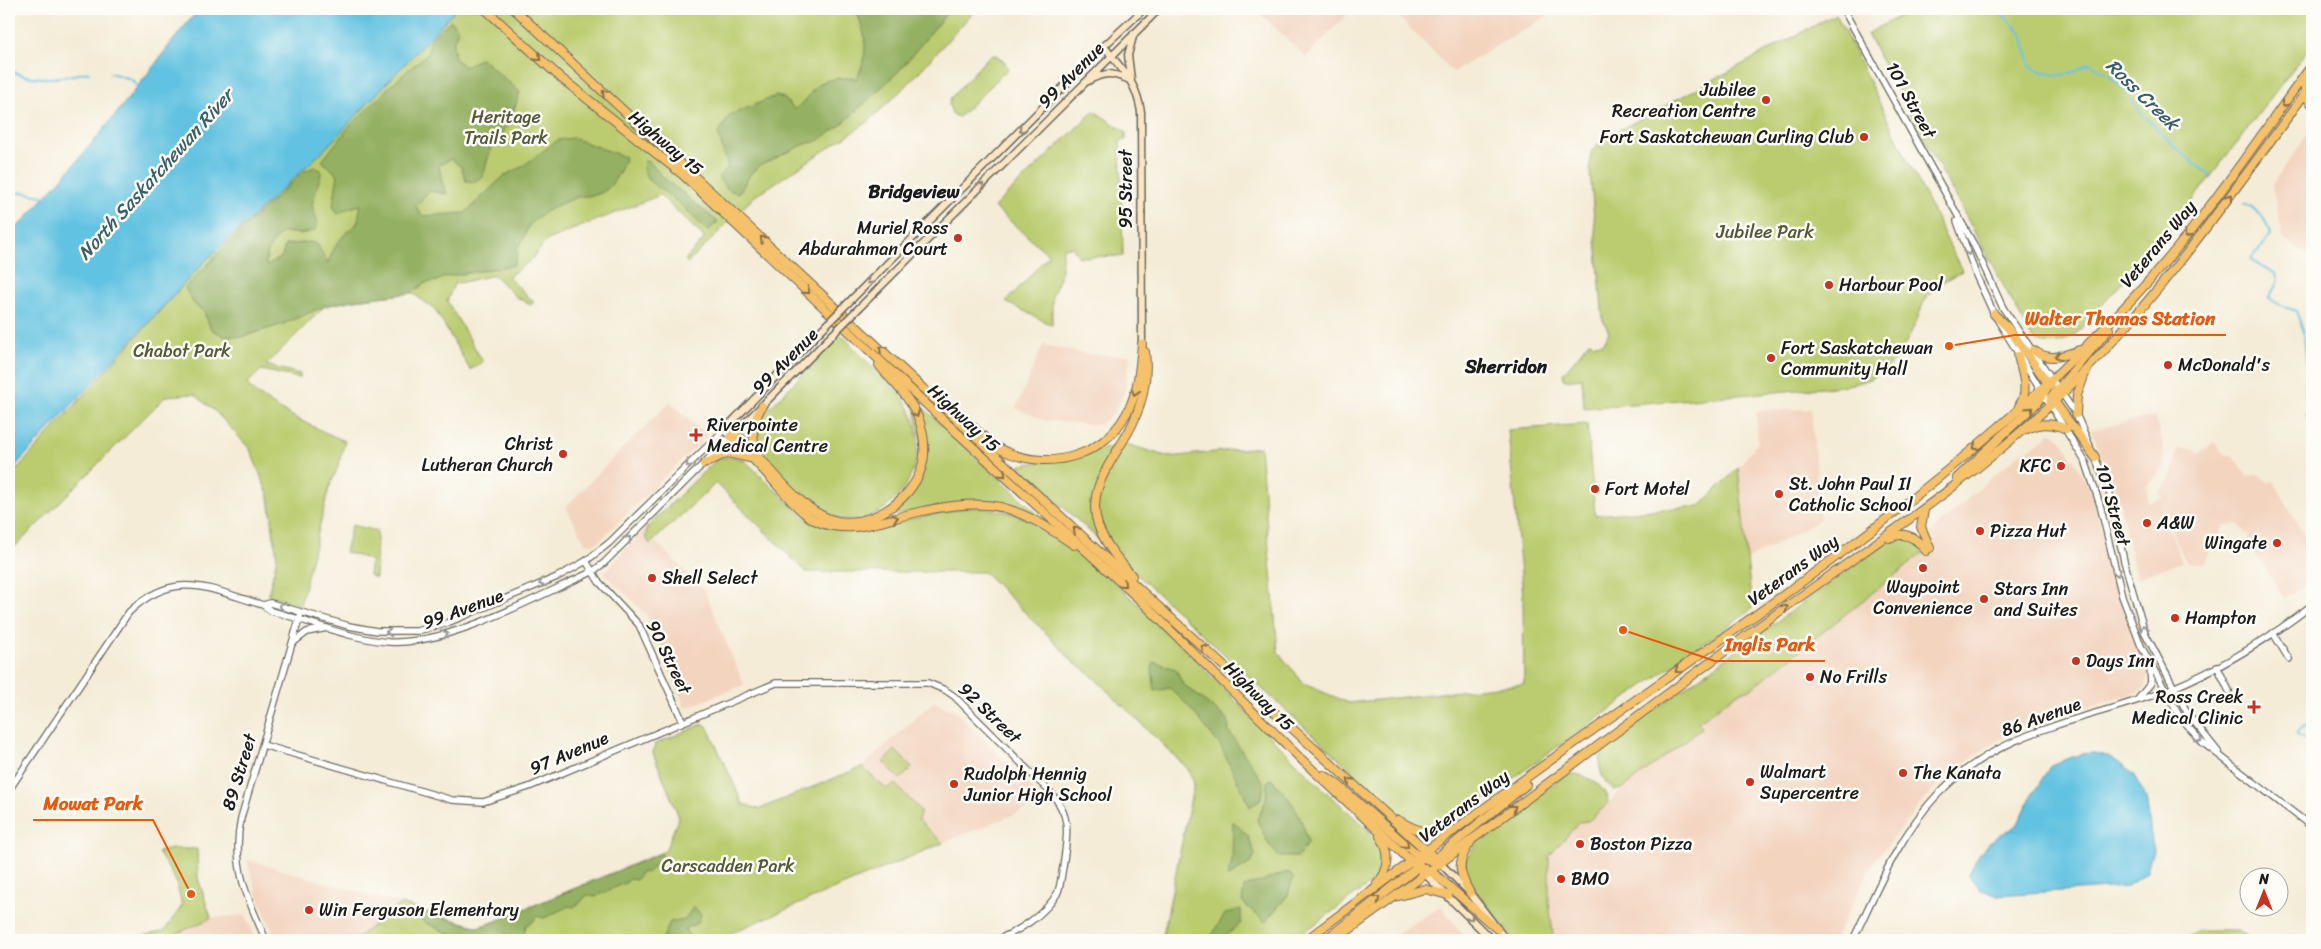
<svg xmlns="http://www.w3.org/2000/svg" width="2321" height="949" font-family="Sriracha,sans-serif">
<style>
.built{fill:#f3d4bf}
.green{fill:#bbcc6f;stroke:#6c7446}
.forest{fill:#94b062;stroke:#58663f}
.water{fill:#62c2e1;stroke:#3f6f7e}
.lines{fill:none;stroke-linecap:round;stroke-linejoin:round}
.stream{stroke:#62c2e1;stroke-width:2}
.tertiary-casing{stroke:#68655d;stroke-width:8}
.secondary-casing{stroke:#68655d;stroke-width:9}
.primary-casing{stroke:#68655d;stroke-width:10}
.tertiary{stroke:#fff;stroke-width:5.5}
.secondary{stroke:#fbe6c4;stroke-width:6}
.primary{stroke:#f5c16b;stroke-width:8}
.secondary-bridge-casing{stroke:#68655d;stroke-width:9;stroke-linecap:butt}
.secondary-bridge{stroke:#fbe6c4;stroke-width:6}
.oneway{stroke:#886e44}
.oneway2{stroke:#978b78}
.oneway3{stroke:#999}
.poi-dot{fill:#c8321e;stroke:#fdfcf7;stroke-width:2}
.labels{text-anchor:middle;stroke-width:5;stroke-linejoin:round;paint-order:stroke}
.street-label{font-size:18px;fill:#1c1c1c;stroke:#fdfcf7}
.poi-label{font-size:18px;fill:#1c1c1c;stroke:#fdfcf7;text-anchor:start}
.park-label{font-size:18px;fill:#545a39;stroke:#fdfcf7}
.water-label{font-size:19px;font-style:italic;fill:#385e6b;stroke:#fdfcf7}
.neighbourhood-label{font-size:19px;font-weight:bold;fill:#1c1c1c;stroke:#fdfcf7}
.leader{fill:none;stroke:#e8590c;stroke-width:2}
.callout-dot{fill:#e8590c;stroke:#fdfcf7;stroke-width:2}
.callout-label{font-size:19px;text-anchor:middle;font-weight:bold;fill:#e8590c;stroke:#fdfcf7;stroke-width:5;stroke-linejoin:round;paint-order:stroke}
</style>
<rect width="100%" height="100%" fill="#fdfcf7"/>
<filter id="ink" filterUnits="userSpaceOnUse"><feTurbulence type="fractalNoise" baseFrequency=".02" numOctaves="2"/><feDisplacementMap in="SourceGraphic" scale="10" xChannelSelector="R" yChannelSelector="G"/><feConvolveMatrix kernelMatrix="1 2 1 2 8 2 1 2 1" color-interpolation-filters="sRGB"/></filter>
<filter id="wash" filterUnits="userSpaceOnUse"><feTurbulence type="fractalNoise" baseFrequency=".0096" numOctaves="4" result="noise"/><feDisplacementMap in="SourceGraphic" scale="20" xChannelSelector="R" yChannelSelector="G"/><feGaussianBlur stdDeviation="1.12" result="paint"/><feColorMatrix in="noise" values="0 0 0 0 0 0 0 0 0 0 0 0 0 0 0 0 0 1.4 0 .05"/><feComposite in="paint" operator="in"/></filter>
<g filter="url(#wash)">
<rect width="100%" height="100%" fill="#f4ecd7"/>
<g class="built">
<polygon points="1255,9 1352,9 1306,57"/>
<polygon points="1391,9 1559,9 1453,72"/>
<polygon points="2312,128 2312,253 2308,254 2284,240 2272,185"/>
<polygon points="1043,345 1092,355 1131,355 1124,394 1113,415 1097,425 1044,420 1016,408"/>
<polygon points="670,402 707,435 597,543 586,544 566,507 620,451"/>
<polygon points="1811,409 1820,520 1747,560 1738,468 1758,442 1756,411"/>
<polygon points="2154,416 2162,440 2164,468 2147,486 2148,503 2163,498 2160,492 2171,477 2178,449 2193,449 2199,454 2214,442 2225,455 2231,455 2240,464 2247,477 2258,474 2268,482 2274,481 2312,549 2312,580 2284,599 2262,562 2252,551 2248,539 2249,533 2246,534 2238,524 2224,526 2204,563 2187,563 2162,512 2182,562 2136,578 2118,496 2091,430"/>
<polygon points="2050,431 2062,440 2091,491 2117,589 2131,634 2149,676 2146,686 2139,692 2045,719 2012,733 1981,751 1946,776 1920,804 1872,865 1834,940 1556,940 1553,936 1549,901 1549,856 1579,822 1608,804 1622,789 1702,728 1698,722 1739,693 1752,688 1804,647 1993,476 2017,456 2046,438"/>
<polygon points="647,527 646,538 651,544 654,540 704,590 744,685 685,708 646,614 604,573"/>
<polygon points="933,702 954,710 1045,802 943,843 862,767"/>
<polygon points="247,860 401,904 354,940 310,940 297,936 287,940 276,940 258,896"/>
<polygon points="1441,906 1467,940 1387,940"/>
<polygon points="246,915 255,940 163,940 211,918"/>
</g>
<g class="green">
<path d="M456,9H976L909,83L868,122L755,196L688,263L685,260L704,239L703,236L660,195L547,240L531,260L508,277L534,302L531,305L516,297L494,275L454,284L447,301L483,362L470,370L435,309L412,293L354,300L325,306L266,365L300,374V378L261,370L247,384C262,404 321,431 345,441L338,467L329,488L300,605L268,595L277,558L269,497L250,449L217,413L194,394L166,396L9,553V478L205,261L324,150Z"/>
<path d="M1912,9H2312V44L2172,227L2076,334C2061,345 2051,346 2033,340L1867,34Z"/>
<path d="M1836,14L1962,271C1949,278 1937,284 1928,296C1922,303 1920,312 1917,320C1895,366 1886,381 1833,387L1584,408L1582,378L1564,380L1563,374L1590,341L1594,344L1604,343L1609,332L1603,320L1590,171L1591,151L1603,139Z"/>
<polygon points="996,55 1005,62 1008,69 959,117 953,115 949,105 950,99 989,56"/>
<polygon points="1094,111 1126,132 1126,140 1120,141 1123,256 1079,257 1072,247 1063,248 1060,278 1052,296 1052,325 1006,302 1049,255 994,207"/>
<path d="M841,334C850,343 858,353 867,362C880,375 896,387 906,403C942,458 889,542 824,514C804,506 788,483 774,467C755,447 747,438 764,412H766Z"/>
<polygon points="915,400 1049,525 986,504 891,515 892,511 901,503 925,466 914,402"/>
<path d="M1587,424L1595,515L1700,506L1738,468L1752,609L1447,825C1431,833 1419,828 1404,818L1018,466L1126,444L1169,457L1260,447L1278,652L1304,684L1349,703L1524,684L1523,596L1508,430Z"/>
<path d="M735,457L744,460L804,517L859,529L965,508C994,507 1022,515 1048,529C1076,545 1103,573 1127,594C1195,656 1257,725 1323,789C1334,800 1378,836 1382,847C1387,858 1383,870 1377,879L1293,940H1162L1194,783L1188,769L1089,673L1073,662L1054,641L984,572H806L716,483L650,544L646,538L647,527L713,463L720,458Z"/>
<polygon points="352,525 377,531 376,578 369,575 371,560 345,552"/>
<path d="M1901,537L1914,540L1924,552L1752,688L1738,693L1698,722L1702,728L1622,789L1615,790C1596,777 1595,757 1611,741L1876,550L1892,540Z"/>
<polygon points="703,724 707,726 743,804 759,809 862,767 886,789 895,784 921,811 918,820 943,843 714,940 354,940 401,904 478,927 491,923 665,851 679,817 653,753 655,744"/>
<polygon points="895,750 912,768 900,779 883,762"/>
<path d="M1572,774C1586,774 1608,787 1608,804L1588,821L1579,822L1549,856V901L1553,936L1556,940H1514L1468,881L1464,867L1466,859L1478,841L1561,778Z"/>
<polygon points="172,849 197,849 198,878 211,918 163,940 124,940 164,931 182,906 176,881 158,852"/>
<polygon points="2198,931 2237,931 2243,933 2250,940 2182,940 2182,938 2187,938"/>
</g>
<g class="forest">
<path d="M855,9H950L899,71L841,125L818,141L805,144L761,165L752,172L739,193C728,192 724,186 718,177L728,167L718,134L730,115L776,96L784,98L794,109C809,101 806,96 817,86C826,77 845,78 857,78C869,52 867,34 855,9Z"/>
<path d="M451,20L458,30L453,44L455,59L465,67L481,58L520,92L508,126L491,147L483,177L474,182L466,181L461,167L451,159L439,165L442,182L447,194L429,191L416,206L422,216L465,213L504,176L523,166L558,140L573,138L625,157C625,164 613,185 607,189C598,197 588,195 578,197C563,202 546,210 534,220C525,227 526,241 516,249L518,253L514,265L445,277L437,281L425,283L412,293L354,300L325,306L283,324L242,337L224,336L211,329L204,312L193,303L185,288L240,231L304,171L315,167L322,171L312,205L318,223L316,230L301,234L283,232C274,239 263,254 267,266L282,257L285,245L310,242L317,244L328,263C334,245 342,235 357,224L361,205L349,208L338,214L333,206L338,175L322,161L348,128L389,87L428,53L431,38Z"/>
<polygon points="644,161 650,162 664,178 718,222 707,231 680,204 648,180 643,169"/>
<polygon points="1154,662 1176,669 1182,683 1228,720 1229,732 1264,783 1262,798 1250,807 1220,745 1189,707 1170,688 1155,691 1152,669"/>
<path d="M1271,779C1292,799 1301,815 1308,842L1298,857H1279L1269,845L1257,820L1266,800L1267,782Z"/>
<polygon points="1233,821 1248,836 1255,854 1251,863 1227,877 1232,862"/>
<path d="M661,853L663,857L647,873L641,872L636,880L629,879L627,882L594,897L587,895L580,903L573,907L569,906L544,918L536,916L533,922L526,925L523,940H509L506,933C500,935 494,939 488,940C464,943 439,930 420,919L419,911L478,927L491,923Z"/>
<polygon points="1288,872 1293,878 1288,895 1265,922 1242,902 1244,887"/>
<polygon points="693,907 701,914 698,923 685,929 692,940 662,940 670,922 685,920"/>
<polygon points="1241,909 1241,923 1226,936 1227,940 1209,940 1225,914"/>
</g>
<g class="water">
<path d="M200,9H456L324,150L205,261L9,473V236C54,189 98,138 138,86C159,60 177,33 200,9Z"/>
<polygon points="2094,753 2111,757 2133,774 2146,797 2153,851 2146,873 2126,887 1996,895 1981,890 1968,877 1976,860 1988,843 2018,824 2032,795 2051,765 2081,754"/>
</g>
<g class="lines">
<g class="stream">
<path d="M1997,9L2022,34L2030,66C2058,80 2064,77 2090,63L2110,76L2128,93L2141,113L2178,150L2210,175"/>
<path d="M9,70C36,83 61,78 89,72"/>
<polyline points="110,73 131,79 138,87"/>
<polyline points="9,195 23,192 46,197"/>
<path d="M2244,203C2256,208 2268,220 2270,235L2251,260L2276,274L2278,281L2269,298L2278,304L2296,311C2308,338 2307,367 2305,396"/>
<polyline points="2306,414 2312,431"/>
<polyline points="2312,724 2302,727 2296,734 2312,744"/>
</g>
</g>
</g>
<g filter="url(#ink)">
<g class="lines">
<defs>
<g id="tertiary">
<polyline points="1843,9 1973,243 2003,308 2076,414 2090,446"/>
<polyline points="1957,221 1976,275 1994,314 2086,463 2100,505 2122,596 2141,646 2181,719 2202,742 2312,827"/>
<polyline points="2094,455 2109,491 2124,561 2145,633 2188,714 2219,753"/>
<polyline points="586,561 599,582 639,625 683,722"/>
<polyline points="2273,633 2289,659"/>
<polyline points="294,642 307,632 327,628"/>
<polyline points="2217,666 2229,691"/>
<polyline points="2138,699 2151,683 2150,668"/>
<path d="M263,745L452,800L483,802L529,787L776,683H928L945,690L954,696L1050,792C1073,817 1067,836 1063,867C1061,876 1061,886 1057,894C1044,915 1019,931 997,940"/>
<path d="M9,790L129,612C175,568 210,589 263,605L271,611C310,621 349,639 389,642C451,645 535,597 592,572L604,563L731,436L724,430L609,543L586,561L557,577L447,623L417,631H377L349,626L270,603L263,605"/>
<path d="M266,940C247,898 231,865 241,818L300,616"/>
<path d="M1853,940C1877,890 1899,835 1938,794C2005,725 2089,721 2173,688C2223,667 2270,638 2312,605"/>
</g>
<g id="secondary">
<path d="M1104,46C1122,71 1136,80 1141,112L1142,344"/>
<polyline points="1131,79 1128,55 1134,33"/>
<path d="M1088,81C1107,71 1111,73 1130,80"/>
<polyline points="852,299 1104,46 1144,9"/>
<polyline points="860,307 1159,9"/>
<polyline points="724,430 826,325"/>
<polyline points="732,436 833,334"/>
<polyline points="1440,863 1470,893 1506,940"/>
<polyline points="1425,874 1492,940"/>
</g>
<g id="primary">
<polyline points="485,9 561,78 682,174 941,418 1141,601 1301,759 1425,874"/>
<polyline points="514,9 1150,599 1440,863"/>
<polyline points="2303,77 2307,98 2312,104"/>
<polyline points="1994,314 2008,328 2050,386"/>
<path d="M2033,350C2049,362 2062,356 2080,350"/>
<path d="M2018,356C2022,373 2030,391 2019,406"/>
<polyline points="2052,398 2095,457"/>
<polyline points="2050,405 2051,397 2109,329"/>
<polyline points="2076,414 2077,395 2086,371"/>
<path d="M972,426C981,434 991,445 1002,450C1050,473 1110,456 1131,404C1139,385 1140,365 1142,344"/>
<path d="M2027,429C2041,422 2053,423 2066,429"/>
<path d="M735,433C765,458 794,506 830,519C865,531 910,503 921,469C927,453 924,432 918,417C910,397 892,382 879,365"/>
<path d="M731,436C747,453 763,469 778,486C789,498 800,512 814,520C846,536 878,522 910,514C939,507 971,501 1001,507C1028,514 1051,529 1074,545"/>
<path d="M757,451C750,433 753,423 762,406"/>
<polyline points="704,464 727,453 750,458"/>
<polyline points="1957,478 2039,401 2051,381"/>
<polyline points="1924,510 1921,527 1930,548"/>
<path d="M1889,538C1905,530 1917,538 1926,551"/>
<path d="M1132,576C1119,560 1105,545 1098,525C1085,486 1118,455 1133,423C1143,401 1148,376 1145,352"/>
<polyline points="1324,775 1336,783 1420,857 1438,863"/>
<path d="M1398,820C1420,833 1430,835 1454,831"/>
<path d="M1470,843C1456,863 1459,873 1470,893"/>
<polyline points="1434,862 1442,853 1526,785"/>
<polyline points="1425,868 1436,875 1497,929"/>
<path d="M1377,884C1390,870 1391,852 1380,836"/>
<polyline points="1399,896 1425,889 1448,895"/>
<path d="M1306,940C1423,852 1541,766 1661,682C1808,579 1956,475 2084,348C2121,312 2157,274 2189,233C2232,179 2271,121 2312,65"/>
<polyline points="1325,940 1413,871 1419,864"/>
<path d="M1335,940C1477,838 1616,731 1758,627C1862,551 1972,482 2065,391C2160,298 2234,190 2312,84"/>
</g>
</defs>
<use href="#tertiary" class="tertiary-casing"/>
<use href="#secondary" class="secondary-casing"/>
<use href="#primary" class="primary-casing"/>
<use href="#tertiary" class="tertiary"/>
<use href="#secondary" class="secondary"/>
<use href="#primary" class="primary"/>
<defs>
<g id="secondary-bridge">
<polyline points="826,325 852,299"/>
<polyline points="833,334 860,307"/>
</g>
</defs>
<use href="#secondary-bridge" class="secondary-bridge-casing"/>
<use href="#secondary-bridge" class="secondary-bridge"/>
</g>
<defs><path id="oneway-chevron" d="M-2-3.5L2.5 0L-2 3.5" fill="none" stroke-width="1.6" stroke-linecap="round" stroke-linejoin="round" transform="scale(1.25)"/></defs>
<g class="oneway">
<use href="#oneway-chevron" transform="translate(538 58) rotate(42)"/>
<use href="#oneway-chevron" transform="translate(605 93) rotate(-137)"/>
<use href="#oneway-chevron" transform="translate(2284 104) rotate(126)"/>
<use href="#oneway-chevron" transform="translate(2230 197) rotate(-54)"/>
<use href="#oneway-chevron" transform="translate(2187 235) rotate(129)"/>
<use href="#oneway-chevron" transform="translate(763 239) rotate(-137)"/>
<use href="#oneway-chevron" transform="translate(807 291) rotate(43)"/>
<use href="#oneway-chevron" transform="translate(882 349) rotate(-137)"/>
<use href="#oneway-chevron" transform="translate(2058 356) rotate(169)"/>
<use href="#oneway-chevron" transform="translate(1135 392) rotate(107)"/>
<use href="#oneway-chevron" transform="translate(2030 410) rotate(-44)"/>
<use href="#oneway-chevron" transform="translate(916 414) rotate(67)"/>
<use href="#oneway-chevron" transform="translate(1976 447) rotate(139)"/>
<use href="#oneway-chevron" transform="translate(1003 474) rotate(43)"/>
<use href="#oneway-chevron" transform="translate(895 518) rotate(-16)"/>
<use href="#oneway-chevron" transform="translate(1076 530) rotate(-137)"/>
<use href="#oneway-chevron" transform="translate(1123 584) rotate(43)"/>
<use href="#oneway-chevron" transform="translate(1785 608) rotate(-35)"/>
<use href="#oneway-chevron" transform="translate(1204 648) rotate(-138)"/>
<use href="#oneway-chevron" transform="translate(1678 670) rotate(145)"/>
<use href="#oneway-chevron" transform="translate(1350 781) rotate(-138)"/>
<use href="#oneway-chevron" transform="translate(1513 808) rotate(-37)"/>
<use href="#oneway-chevron" transform="translate(1406 845) rotate(42)"/>
<use href="#oneway-chevron" transform="translate(1377 899) rotate(-38)"/>
</g>
<g class="oneway2">
<use href="#oneway-chevron" transform="translate(1022 129) rotate(135)"/>
<use href="#oneway-chevron" transform="translate(981 186) rotate(-45)"/>
<use href="#oneway-chevron" transform="translate(870 281) rotate(135)"/>
<use href="#oneway-chevron" transform="translate(1470 917) rotate(45)"/>
</g>
<g class="oneway3">
<use href="#oneway-chevron" transform="translate(1968 252) rotate(70)"/>
<use href="#oneway-chevron" transform="translate(689 464) rotate(135)"/>
<use href="#oneway-chevron" transform="translate(628 539) rotate(-45)"/>
<use href="#oneway-chevron" transform="translate(2117 573) rotate(76)"/>
<use href="#oneway-chevron" transform="translate(542 583) rotate(157)"/>
<use href="#oneway-chevron" transform="translate(282 606) rotate(-164)"/>
<use href="#oneway-chevron" transform="translate(2144 628) rotate(-111)"/>
<use href="#oneway-chevron" transform="translate(389 632) rotate(-178)"/>
<use href="#oneway-chevron" transform="translate(445 634) rotate(-17)"/>
<use href="#oneway-chevron" transform="translate(2199 739) rotate(43)"/>
</g>
</g>
<g class="poi-dot">
<circle cx="1766" cy="100" r="5"/>
<circle cx="1864" cy="137" r="5"/>
<circle cx="958" cy="238" r="5"/>
<circle cx="1829" cy="285" r="5"/>
<circle cx="1771" cy="358" r="5"/>
<circle cx="2168" cy="365" r="5"/>
<path d="M693.5 427.5h5v5h5v5h-5v5h-5v-5h-5v-5h5z"/>
<circle cx="563" cy="454" r="5"/>
<circle cx="2061" cy="466" r="5"/>
<circle cx="1595" cy="489" r="5"/>
<circle cx="1779" cy="494" r="5"/>
<circle cx="2147" cy="523" r="5"/>
<circle cx="1980" cy="531" r="5"/>
<circle cx="2277" cy="543" r="5"/>
<circle cx="1923" cy="568" r="5"/>
<circle cx="652" cy="578" r="5"/>
<circle cx="1984" cy="599" r="5"/>
<circle cx="2175" cy="618" r="5"/>
<circle cx="2076" cy="661" r="5"/>
<circle cx="1810" cy="677" r="5"/>
<path d="M2251.5 699.5h5v5h5v5h-5v5h-5v-5h-5v-5h5z"/>
<circle cx="1903" cy="773" r="5"/>
<circle cx="1750" cy="782" r="5"/>
<circle cx="954" cy="784" r="5"/>
<circle cx="1580" cy="844" r="5"/>
<circle cx="1561" cy="879" r="5"/>
<circle cx="309" cy="910" r="5"/>
</g>
<g class="labels">
<g class="street-label">
<text transform="translate(1071 75) rotate(-45)" y="6">99 Avenue</text>
<text transform="translate(1911 100) rotate(61)" y="6">101 Street</text>
<text transform="translate(666 143) rotate(40)" y="6">Highway 15</text>
<text transform="translate(1126 189) rotate(-90)" y="6">95 Street</text>
<text transform="translate(2158 244) rotate(-50)" y="6">Veterans Way</text>
<text transform="translate(785 361) rotate(-45)" y="6">99 Avenue</text>
<text transform="translate(964 418) rotate(43)" y="6">Highway 15</text>
<text transform="translate(2113 505) rotate(74)" y="6">101 Street</text>
<text transform="translate(1793 570) rotate(-36)" y="6">Veterans Way</text>
<text transform="translate(463 609) rotate(-20)" y="6">99 Avenue</text>
<text transform="translate(669 657) rotate(64)" y="6">90 Street</text>
<text transform="translate(1259 696) rotate(45)" y="6">Highway 15</text>
<text transform="translate(990 713) rotate(44)" y="6">92 Street</text>
<text transform="translate(2041 717) rotate(-20)" y="6">86 Avenue</text>
<text transform="translate(569 753) rotate(-23)" y="6">97 Avenue</text>
<text transform="translate(239 772) rotate(-73)" y="6">89 Street</text>
<text transform="translate(1464 806) rotate(-37)" y="6">Veterans Way</text>
</g>
<g class="poi-label">
<text x="1756" y="96" text-anchor="end">Jubilee<tspan x="1756" dy="21">Recreation Centre</tspan></text>
<text x="1854" y="143" text-anchor="end">Fort Saskatchewan Curling Club</text>
<text x="948" y="234" text-anchor="end">Muriel Ross<tspan x="948" dy="21">Abdurahman Court</tspan></text>
<text x="1839" y="291">Harbour Pool</text>
<text x="1781" y="354">Fort Saskatchewan<tspan x="1781" dy="21">Community Hall</tspan></text>
<text x="2178" y="371">McDonald's</text>
<text x="707" y="431">Riverpointe<tspan x="707" dy="21">Medical Centre</tspan></text>
<text x="553" y="450" text-anchor="end">Christ<tspan x="553" dy="21">Lutheran Church</tspan></text>
<text x="2051" y="472" text-anchor="end">KFC</text>
<text x="1789" y="490">St. John Paul II<tspan x="1789" dy="21">Catholic School</tspan></text>
<text x="1605" y="495">Fort Motel</text>
<text x="2157" y="529">A&amp;W</text>
<text x="1990" y="537">Pizza Hut</text>
<text x="2267" y="549" text-anchor="end">Wingate</text>
<text x="662" y="584">Shell Select</text>
<text x="1923" y="593" text-anchor="middle">Waypoint<tspan x="1923" dy="21">Convenience</tspan></text>
<text x="1994" y="595">Stars Inn<tspan x="1994" dy="21">and Suites</tspan></text>
<text x="2185" y="624">Hampton</text>
<text x="2086" y="667">Days Inn</text>
<text x="1820" y="683">No Frills</text>
<text x="2243" y="703" text-anchor="end">Ross Creek<tspan x="2243" dy="21">Medical Clinic</tspan></text>
<text x="1760" y="778">Walmart<tspan x="1760" dy="21">Supercentre</tspan></text>
<text x="1913" y="779">The Kanata</text>
<text x="964" y="780">Rudolph Hennig<tspan x="964" dy="21">Junior High School</tspan></text>
<text x="1590" y="850">Boston Pizza</text>
<text x="1571" y="885">BMO</text>
<text x="319" y="916">Win Ferguson Elementary</text>
</g>
<g class="park-label">
<text x="506" y="123">Heritage<tspan x="506" dy="21">Trails Park</tspan></text>
<text x="1765" y="238">Jubilee Park</text>
<text x="182" y="357">Chabot Park</text>
<text x="728" y="872">Carscadden Park</text>
</g>
<g class="water-label">
<text transform="translate(2143 94) rotate(44)" y="7">Ross Creek</text>
<text transform="translate(155 174) rotate(-48)" y="7">North Saskatchewan River</text>
</g>
<g class="neighbourhood-label">
<text x="914" y="198">Bridgeview</text>
<text x="1506" y="373">Sherridon</text>
</g>
</g>
<path class="leader" d="M1949 346L2015 335H2226M1623 630L1715 661H1825M191 894L153 820H33"/>
<g class="callout-dot">
<circle cx="1949" cy="346" r="5"/>
<circle cx="1623" cy="630" r="5"/>
<circle cx="191" cy="894" r="5"/>
</g>
<g class="callout-label">
<text x="2120" y="325">Walter Thomas Station</text>
<text x="1770" y="651">Inglis Park</text>
<text x="93" y="810">Mowat Park</text>
</g>
<rect width="2321" height="949" fill="none" stroke="#fdfcf7" stroke-width="30"/>
<g transform="translate(2264 892)"><circle r="24" fill="#fdfcf7" stroke="#a3a29f"/>
<path d="M0-4L9 19L0 12L-9 19Z" fill="#c8321e"/>
<text y="-8" font-size="14" font-weight="bold" text-anchor="middle" fill="#1c1c1c">N</text>
</g>
</svg>
